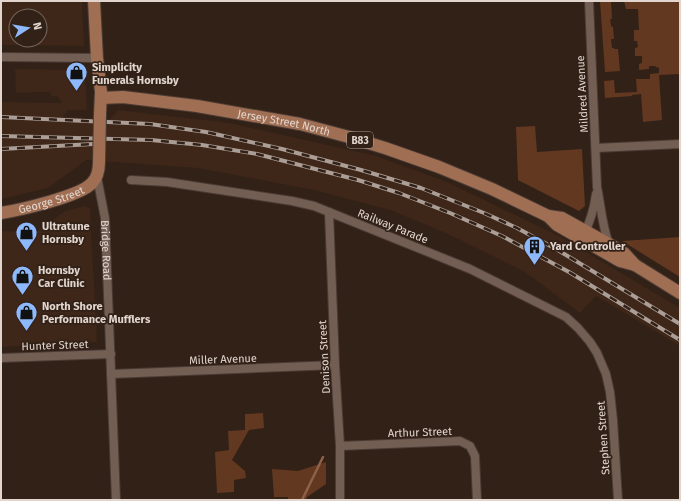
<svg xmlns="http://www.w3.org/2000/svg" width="681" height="501" font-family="'Fira Sans',sans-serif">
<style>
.built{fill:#3e2619;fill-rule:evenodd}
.green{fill:#623821}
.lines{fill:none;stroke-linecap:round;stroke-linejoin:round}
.stream{stroke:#906148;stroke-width:2.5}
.street-casing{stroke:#4a3b34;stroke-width:10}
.primary-casing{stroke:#4a3b34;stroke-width:14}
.street{stroke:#735e53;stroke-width:8}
.primary{stroke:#a06e52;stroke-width:12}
.rail-casing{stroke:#ab9e96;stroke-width:4}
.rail{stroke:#322117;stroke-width:2.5;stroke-dasharray:8;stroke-linecap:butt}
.primary-bridge-casing{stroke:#4a3b34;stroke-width:14;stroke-linecap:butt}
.primary-bridge{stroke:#a06e52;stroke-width:12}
.labels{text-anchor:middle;stroke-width:3.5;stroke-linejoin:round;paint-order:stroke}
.shield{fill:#322117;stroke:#ac9f97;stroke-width:1}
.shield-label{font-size:10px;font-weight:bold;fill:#e1d5ce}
.poi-label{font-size:11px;font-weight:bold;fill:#e1d5ce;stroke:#322117;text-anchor:start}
.street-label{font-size:11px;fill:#e1d5ce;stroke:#322117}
</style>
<rect width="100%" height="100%" fill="#322117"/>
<g class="built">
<path d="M1,1H82L84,46L1,45ZM16,16H40V40H16Z"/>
<polygon points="15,69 85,70 87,110 68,110 63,117 110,119 118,110 230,123 376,156 447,182 559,236 680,308 680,346 596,296 580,313 525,272 448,234 390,210 314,190 198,168 86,160 48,188 1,199 1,102 62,103 57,96 51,96 51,93 45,92 16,93"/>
<polygon points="85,206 90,208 97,342 1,347 1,231 36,232 65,211"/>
</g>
<g class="green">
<polygon points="600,1 611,1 612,19 610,19 611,26 613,27 614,39 611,39 612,48 614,48 614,49 618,49 620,71 605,72"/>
<polygon points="624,1 680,1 680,74 659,75 662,120 643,122 641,94 632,95 632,96 605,98 604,81 614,80 615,93 637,92 636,79 650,79 650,74 659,73 659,68 656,67 655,66 649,66 649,69 639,70 639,64 642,63 642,56 635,56 635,48 638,47 637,41 634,41 634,30 639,30 638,9 626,9"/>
<polygon points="535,126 537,152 582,149 585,206 579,211 518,180 516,127"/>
<polygon points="680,237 680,277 622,241"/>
<polygon points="263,413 264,428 249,430 232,460 245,471 246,478 234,480 234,492 217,493 215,452 229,450 228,431 245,430 245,414"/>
<polygon points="326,462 326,484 307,497 306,500 288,500 288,497 274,497 272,469 298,471"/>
</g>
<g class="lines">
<polyline class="stream" points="302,500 323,457"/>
<defs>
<g id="street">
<path d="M589,1L597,187C601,206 602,226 609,244"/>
<polyline points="1,57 97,58"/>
<polyline points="596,148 680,144"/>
<path id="s1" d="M97,177L105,218L116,500"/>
<polyline points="131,180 167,182 292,201 314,206 470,269 566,317 578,328 590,342 597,353 606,374 610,392 613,420 618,500"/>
<polyline points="329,212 335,365 340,446 340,500"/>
<path d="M584,234C591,220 594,210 596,194"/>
<polyline points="1,358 111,354"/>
<polyline points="111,374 335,365"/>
<polyline points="340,446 460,441 470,446 475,456 477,500"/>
</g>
<g id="primary">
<polyline points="94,1 97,58 101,92 100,114"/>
<path id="s2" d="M101,98L123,97L197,106L300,124L349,137L385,148L439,167L492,189L548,216L562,218L616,248L624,253L635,265L680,293"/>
<path id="s3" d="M1,213C20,210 81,196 92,183C98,177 99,170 99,162"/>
<polyline points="548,216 557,225 620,261 635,265"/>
</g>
</defs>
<use href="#street" class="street-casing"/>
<use href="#primary" class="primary-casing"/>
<use href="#street" class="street"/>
<use href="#primary" class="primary"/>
<defs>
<g id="rail">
<polyline points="1,117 150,124 206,132 282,149 361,170 421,188 484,213 517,228 556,249 680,324"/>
<polyline points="1,136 151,140 202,145 257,154 358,180 399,193 450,213 502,236 569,272 680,340"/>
<polyline points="1,149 93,144"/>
</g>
</defs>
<use href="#rail" class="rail-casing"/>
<use href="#rail" class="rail"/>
<defs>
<polyline id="primary-bridge" points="99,162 100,114"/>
</defs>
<use href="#primary-bridge" class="primary-bridge-casing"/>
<use href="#primary-bridge" class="primary-bridge"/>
</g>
<defs>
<symbol id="shop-pin" viewBox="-11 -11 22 30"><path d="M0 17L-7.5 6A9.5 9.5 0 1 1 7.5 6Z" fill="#8db9fc" stroke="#322117"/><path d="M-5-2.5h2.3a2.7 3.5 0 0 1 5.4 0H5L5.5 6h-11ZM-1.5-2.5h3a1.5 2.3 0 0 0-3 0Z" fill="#111"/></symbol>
<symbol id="building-pin" viewBox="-11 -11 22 30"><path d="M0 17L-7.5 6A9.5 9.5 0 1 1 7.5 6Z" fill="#8db9fc" stroke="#322117"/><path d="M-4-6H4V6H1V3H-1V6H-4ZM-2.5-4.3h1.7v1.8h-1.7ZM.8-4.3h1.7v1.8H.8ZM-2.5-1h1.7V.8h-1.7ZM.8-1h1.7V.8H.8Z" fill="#111"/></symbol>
</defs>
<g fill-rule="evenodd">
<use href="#shop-pin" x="64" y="60" width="25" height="34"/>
<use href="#shop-pin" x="14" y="220" width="25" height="34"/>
<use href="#building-pin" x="522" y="234" width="25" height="34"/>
<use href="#shop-pin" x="10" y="264" width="25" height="34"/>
<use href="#shop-pin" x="14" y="300" width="25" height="34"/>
</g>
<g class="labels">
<rect class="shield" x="347" y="132" width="26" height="16" rx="3"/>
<g class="shield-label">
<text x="360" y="144">B83</text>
</g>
<g class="poi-label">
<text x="92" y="71">Simplicity<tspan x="92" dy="13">Funerals Hornsby</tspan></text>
<text x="42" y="230">Ultratune<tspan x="42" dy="13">Hornsby</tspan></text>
<text x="550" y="250">Yard Controller</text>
<text x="38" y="274">Hornsby<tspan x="38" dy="13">Car Clinic</tspan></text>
<text x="42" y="310">North Shore<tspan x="42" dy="13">Performance Mufflers</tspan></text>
</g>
<g class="street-label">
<text transform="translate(582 94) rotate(-93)" y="4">Mildred Avenue</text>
<text dy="4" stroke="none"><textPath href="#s2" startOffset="185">Jersey Street North</textPath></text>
<text dy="4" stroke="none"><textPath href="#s3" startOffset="52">George Street</textPath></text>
<text transform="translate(393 226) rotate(22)" y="4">Railway Parade</text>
<text dy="4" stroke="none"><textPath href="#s1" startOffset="74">Bridge Road</textPath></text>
<text transform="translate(55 345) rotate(-2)" y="4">Hunter Street</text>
<text transform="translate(324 357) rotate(-93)" y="4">Denison Street</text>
<text transform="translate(223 359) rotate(-2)" y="4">Miller Avenue</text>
<text transform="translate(420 432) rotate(-2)" y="4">Arthur Street</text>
<text transform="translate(603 438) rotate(-94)" y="4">Stephen Street</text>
</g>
</g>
<rect width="681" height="501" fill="none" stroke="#e1d5ce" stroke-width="4"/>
<g transform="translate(28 28) rotate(78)"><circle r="19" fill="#322117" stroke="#786960"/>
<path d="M0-3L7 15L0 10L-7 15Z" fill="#8db9fc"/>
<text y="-6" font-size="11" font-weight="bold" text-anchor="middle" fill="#e1d5ce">N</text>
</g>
</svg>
